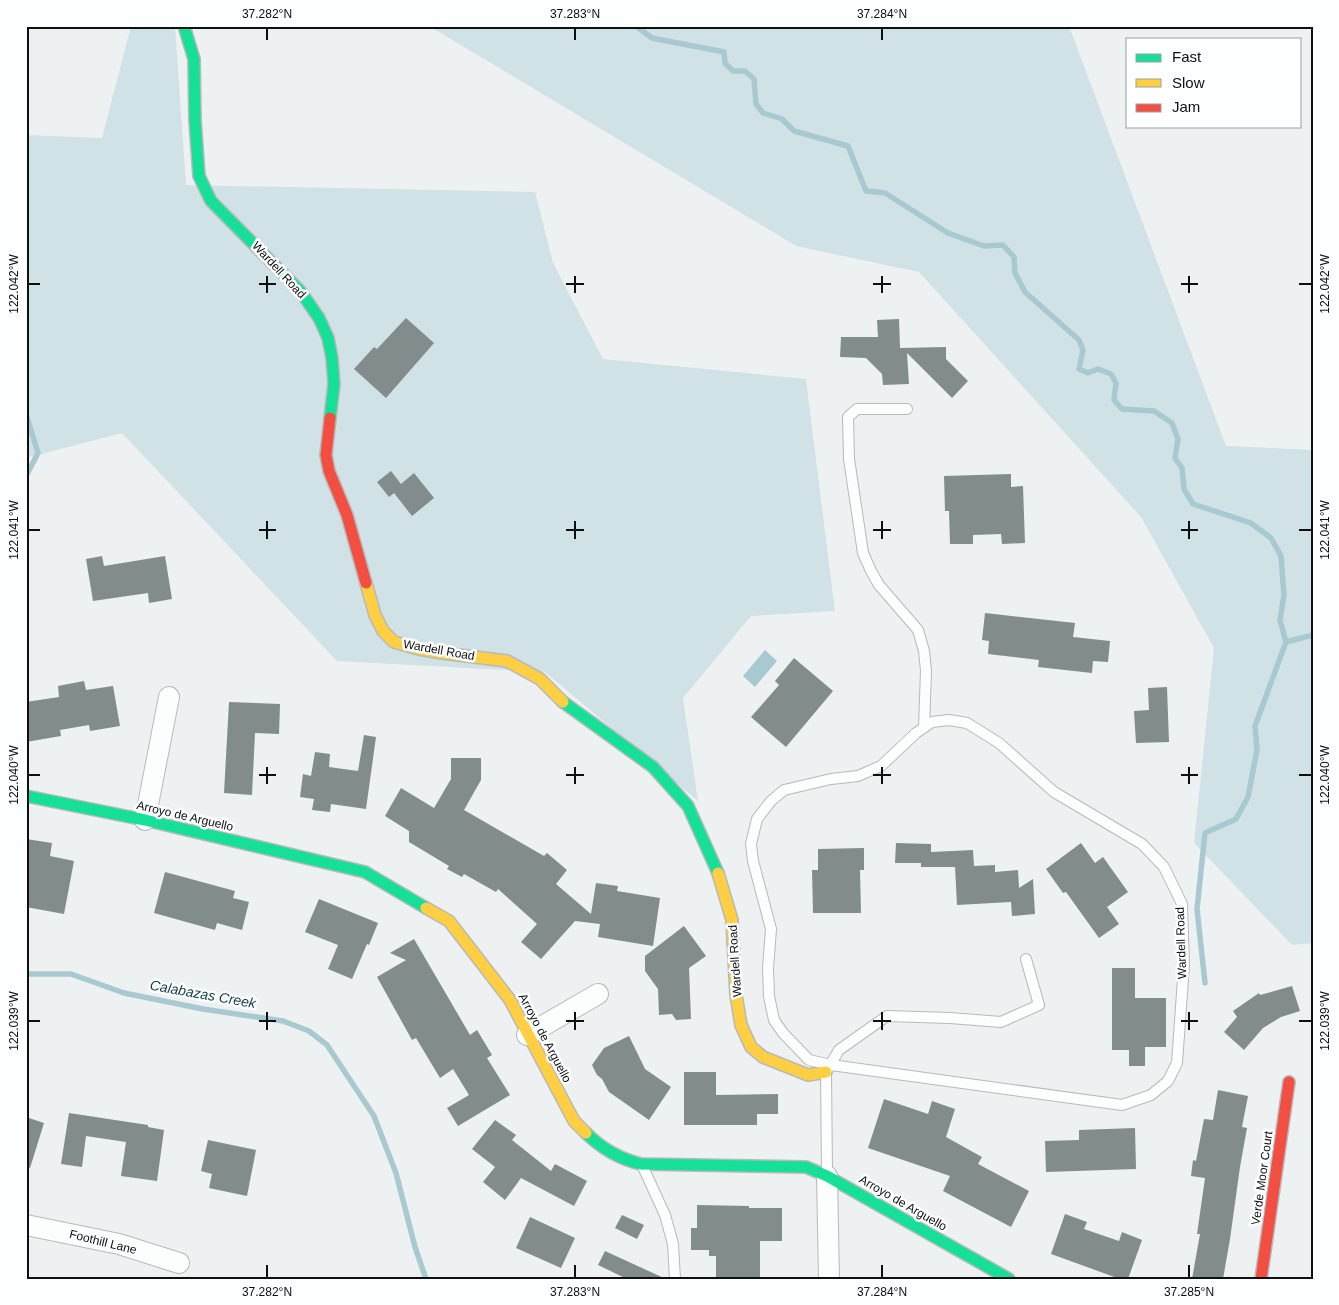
<svg xmlns="http://www.w3.org/2000/svg" width="1339" height="1305" font-family="Arial,sans-serif">
<style>
.green{fill:#d0e2e6}
.water{fill:#a8c9d0}
.lines{fill:none;stroke-linecap:round;stroke-linejoin:round}
.stream{stroke:#a8c9d0;stroke-width:5.5}
.building{fill:#828c8d}
.lane-casing{stroke:#b7b9ba;stroke-width:12}
.street-casing{stroke:#b7b9ba;stroke-width:22}
.fast-casing{stroke:#b7b9ba;stroke-width:14}
.slow-casing{stroke:#b7b9ba;stroke-width:14}
.jam-casing{stroke:#b7b9ba;stroke-width:14}
.lane{stroke:#fcfdfd;stroke-width:10}
.street{stroke:#fcfdfd;stroke-width:20}
.fast{stroke:#16e098;stroke-width:11}
.slow{stroke:#ffcf43;stroke-width:11}
.jam{stroke:#f24e42;stroke-width:11}
.ticks{fill:none;stroke:#0e1010;stroke-width:2}
.labels{text-anchor:middle;stroke-width:5;stroke-linejoin:round;paint-order:stroke}
.street-label{font-size:12px;fill:#0e1010;stroke:#fcfeff}
.water-label{font-size:14px;font-style:italic;fill:#123c44;stroke:#fcfeff}
.neatline{fill:none;stroke:#0e1010;stroke-width:2}
.ticks-label{font-size:12px;text-anchor:middle;fill:#0e1010}
</style>
<rect width="100%" height="100%" fill="#edf1f2"/>
<g class="green">
<polygon points="131,26 175,26 186,185 535,192 553,263 603,359 806,379 835,611 751,616 683,698 698,801 545,672 337,661 122,433 26,458 26,135 102,138"/>
<polygon points="429,26 1069,26 1226,446 1313,450 1313,943 1292,945 1194,843 1214,648 1141,517 919,272 796,246"/>
</g>
<polygon class="water" points="765,650 777,661 755,687 743,676"/>
<g class="lines">
<g class="stream">
<polyline points="636,26 652,38 724,52 725,63 733,71 745,71 754,79 756,104 763,113 782,119 794,131 848,146 866,191 885,193 948,233 984,246 1003,245 1014,257 1015,273 1025,292 1079,340 1083,350 1079,369 1088,373 1098,369 1111,374 1116,383 1114,400 1122,409 1154,411 1172,423 1178,439 1175,458 1182,468 1184,489 1193,504 1251,523 1271,538 1281,556 1284,595 1280,620 1286,642 1255,726 1257,750 1248,797 1236,819 1205,833 1197,909 1205,983"/>
<polyline points="26,414 38,453 26,476"/>
<polyline points="1286,642 1313,635"/>
<polyline points="26,974 71,974 124,993 203,1009 283,1021 309,1031 327,1045 374,1116 396,1173 415,1247 426,1279"/>
</g>
</g>
<g class="building">
<polygon points="406,318 434,343 386,398 354,369 374,347 377,349"/>
<polygon points="899,319 900,348 946,347 946,359 968,381 952,398 907,353 909,384 883,385 882,374 866,358 840,357 841,337 878,337 877,320"/>
<polygon points="391,471 401,484 414,473 434,498 412,516 394,493 389,497 377,482"/>
<polygon points="1011,474 1011,487 1023,486 1025,543 1002,544 1001,534 973,535 973,544 950,544 949,511 945,511 944,476"/>
<polygon points="102,556 104,566 165,556 172,599 149,603 148,593 93,601 86,559"/>
<polygon points="985,613 1075,623 1073,637 1110,641 1108,662 1093,661 1092,673 1038,667 1039,660 988,654 989,641 982,640"/>
<polygon points="794,658 833,691 786,747 751,717 779,685 775,681"/>
<polygon points="84,681 86,690 113,686 120,726 90,731 89,725 60,730 61,736 26,742 26,702 59,697 58,686"/>
<polygon points="1167,687 1169,742 1136,743 1134,711 1149,710 1148,688"/>
<polygon points="229,702 280,704 279,734 255,733 252,795 224,793"/>
<polygon points="364,735 376,737 366,809 331,804 330,812 312,810 314,799 300,797 303,774 311,776 315,752 330,754 329,767 358,771"/>
<polygon points="451,758 481,758 481,780 464,810 544,856 547,853 567,870 556,884 591,914 596,883 618,886 617,891 660,898 653,946 598,937 600,924 575,921 541,959 521,942 537,924 498,889 496,892 464,874 462,877 447,869 449,866 409,842 409,831 385,816 401,788 434,808 451,779"/>
<polygon points="26,839 52,843 50,856 74,861 64,914 26,907"/>
<polygon points="896,843 931,844 931,852 973,850 974,866 995,865 995,872 1018,870 1019,888 1033,879 1035,914 1012,916 1011,902 957,905 955,867 921,867 921,863 895,863"/>
<polygon points="1081,843 1095,863 1103,857 1128,892 1107,907 1119,924 1099,938 1066,892 1063,893 1046,869"/>
<polygon points="864,848 864,870 860,870 861,913 813,913 812,870 818,870 818,849"/>
<polygon points="165,872 235,891 233,898 249,902 242,930 217,923 215,930 154,913"/>
<polygon points="319,899 378,923 369,945 367,944 352,979 328,969 338,945 305,932"/>
<polygon points="684,926 706,956 689,968 691,1019 676,1020 672,1014 659,1015 658,989 645,971 645,956"/>
<polygon points="414,939 470,1035 477,1030 492,1055 487,1058 510,1095 458,1126 447,1108 469,1095 453,1069 440,1078 416,1038 412,1040 377,977 406,960 390,953"/>
<polygon points="1112,968 1135,968 1135,998 1166,998 1166,1047 1145,1047 1145,1066 1129,1066 1129,1050 1112,1050"/>
<polygon points="1292,986 1300,1011 1281,1017 1263,1028 1244,1050 1224,1032 1237,1017 1233,1011 1259,993 1260,995"/>
<polygon points="629,1036 645,1069 671,1087 649,1120 609,1092 602,1079 597,1075 592,1065 604,1048"/>
<polygon points="684,1072 716,1072 716,1095 778,1094 778,1114 757,1114 757,1125 684,1125"/>
<polygon points="1218,1090 1248,1096 1242,1127 1247,1128 1240,1167 1230,1239 1223,1279 1192,1279 1200,1234 1197,1234 1205,1178 1191,1176 1193,1160 1196,1161 1204,1119 1213,1120"/>
<polygon points="884,1099 928,1114 932,1101 955,1109 946,1137 982,1157 978,1164 1029,1191 1011,1227 943,1191 950,1176 868,1148"/>
<polygon points="69,1113 148,1125 148,1127 164,1130 157,1181 121,1176 126,1142 86,1136 82,1167 61,1164"/>
<polygon points="26,1117 44,1123 30,1168 26,1167"/>
<polygon points="495,1120 516,1135 512,1140 551,1171 555,1164 587,1181 574,1206 521,1178 505,1200 483,1182 495,1167 472,1149"/>
<polygon points="1135,1128 1136,1169 1046,1172 1045,1141 1079,1140 1079,1130"/>
<polygon points="208,1140 256,1150 247,1196 209,1188 212,1174 201,1171"/>
<polygon points="697,1205 749,1206 749,1208 782,1208 782,1241 760,1241 760,1279 716,1279 716,1256 709,1256 709,1250 691,1250 691,1228 697,1228"/>
<polygon points="1065,1214 1087,1222 1084,1229 1119,1241 1122,1232 1142,1240 1128,1279 1120,1279 1051,1254"/>
<polygon points="622,1215 644,1225 637,1239 615,1228"/>
<polygon points="530,1217 575,1238 561,1268 516,1248"/>
<polygon points="605,1251 666,1279 627,1279 598,1265"/>
</g>
<g class="lines">
<defs>
<g id="lane">
<polyline points="907,409 857,409 848,417 849,459 863,553 871,571 879,585 918,630 924,651 926,671 924,727"/>
<polygon points="949,720 967,723 999,743 1054,792 1142,844 1164,867 1182,904 1184,965 1177,1063 1168,1081 1151,1095 1122,1105 831,1065 809,1060 783,1033 774,1020 769,996 768,968 771,929 753,861 751,844 757,819 771,801 784,790 831,779 858,776 881,766 916,733 932,722"/>
<polyline points="643,1167 665,1215 673,1244 675,1279"/>
<polyline points="827,1173 826,1072 839,1050 887,1016 950,1018 1001,1022 1039,1005 1026,959"/>
</g>
<g id="street">
<polyline points="145,820 169,697"/>
<polyline points="527,1035 598,994"/>
<polyline points="827,1176 829,1279"/>
<polyline points="26,1225 119,1244 179,1263"/>
</g>
<g id="fast">
<polyline points="184,26 194,59 195,120 199,176 211,201 301,292 319,318 328,338 332,358 334,384 330,418"/>
<polyline points="563,702 653,767 688,806 718,873"/>
<polyline points="26,796 145,820 365,872 426,908"/>
<path d="M586,1133C601,1148 620,1159 641,1164L806,1167L827,1176L1009,1279"/>
</g>
<g id="slow">
<polyline points="366,583 375,615 383,631 394,642 419,649 442,653 507,661 540,679 563,702"/>
<polyline points="718,873 732,920 736,995 741,1025 751,1047 763,1057 808,1075 826,1072"/>
<polyline points="426,908 449,921 510,1000 574,1121 586,1133"/>
</g>
<g id="jam">
<polyline points="330,418 326,455 329,471 347,515 366,583"/>
<polyline points="1261,1279 1289,1082"/>
</g>
</defs>
<use href="#lane" class="lane-casing"/>
<use href="#street" class="street-casing"/>
<use href="#fast" class="fast-casing"/>
<use href="#slow" class="slow-casing"/>
<use href="#jam" class="jam-casing"/>
<use href="#lane" class="lane"/>
<use href="#street" class="street"/>
<use href="#fast" class="fast"/>
<use href="#slow" class="slow"/>
<use href="#jam" class="jam"/>
</g>
<path class="ticks" d="M267,28V40M575,28V40M882,28V40M267,276V293M575,276V293M882,276V293M1189,276V293M28,284H40M259,284H276M566,284H584M873,284H891M1181,284H1198M1299,284H1312M267,521V539M575,521V539M882,521V539M1189,521V539M28,530H40M259,530H276M566,530H584M873,530H891M1181,530H1198M1299,530H1312M267,767V784M575,767V784M882,767V784M1189,767V784M28,775H40M259,775H276M566,775H584M873,775H891M1181,775H1198M1299,775H1312M267,1012V1030M575,1012V1030M882,1012V1030M1189,1012V1030M28,1021H40M259,1021H276M566,1021H584M873,1021H891M1181,1021H1198M1299,1021H1312M267,1265V1278M575,1265V1278M882,1265V1278M1189,1265V1278"/>
<g class="labels">
<g class="street-label">
<text transform="translate(279 270) rotate(47)" y="4">Wardell Road</text>
<text transform="translate(439 650) rotate(10)" y="4">Wardell Road</text>
<text transform="translate(185 816) rotate(13)" y="4">Arroyo de Arguello</text>
<text transform="translate(1181 943) rotate(-92)" y="4">Wardell Road</text>
<text transform="translate(735 961) rotate(-94)" y="4">Wardell Road</text>
<text transform="translate(545 1038) rotate(62)" y="4">Arroyo de Arguello</text>
<text transform="translate(1262 1178) rotate(-82)" y="4">Verde Moor Court</text>
<text transform="translate(903 1203) rotate(30)" y="4">Arroyo de Arguello</text>
<text transform="translate(103 1242) rotate(14)" y="4">Foothill Lane</text>
</g>
<g class="water-label">
<text transform="translate(203 994) rotate(10)" y="5">Calabazas Creek</text>
</g>
</g>
<rect width="1339" height="1305" fill="none" stroke="#fcfeff" stroke-width="55"/>
<rect x="1126" y="38" width="175" height="90" fill="#fcfeff" stroke="#9d9f9f"/>
<rect x="1136" y="54" width="25" height="8" fill="#16e098" stroke="#9d9f9f"/>
<text x="1172" y="62" font-size="15" fill="#0e1010">Fast</text>
<rect x="1136" y="79" width="25" height="8" fill="#ffcf43" stroke="#9d9f9f"/>
<text x="1172" y="88" font-size="15" fill="#0e1010">Slow</text>
<rect x="1136" y="104" width="25" height="8" fill="#f24e42" stroke="#9d9f9f"/>
<text x="1172" y="112" font-size="15" fill="#0e1010">Jam</text>
<rect x="28" y="28" width="1284" height="1250" class="neatline"/>
<g class="ticks-label">
<text x="267" y="18">37.282°N</text>
<text x="575" y="18">37.283°N</text>
<text x="882" y="18">37.284°N</text>
<text transform="translate(1325 284) rotate(-90)" y="4">122.042°W</text>
<text transform="translate(14 284) rotate(-90)" y="4">122.042°W</text>
<text transform="translate(1325 530) rotate(-90)" y="4">122.041°W</text>
<text transform="translate(14 530) rotate(-90)" y="4">122.041°W</text>
<text transform="translate(1325 775) rotate(-90)" y="4">122.040°W</text>
<text transform="translate(14 775) rotate(-90)" y="4">122.040°W</text>
<text transform="translate(1325 1021) rotate(-90)" y="4">122.039°W</text>
<text transform="translate(14 1021) rotate(-90)" y="4">122.039°W</text>
<text x="267" y="1296">37.282°N</text>
<text x="575" y="1296">37.283°N</text>
<text x="882" y="1296">37.284°N</text>
<text x="1189" y="1296">37.285°N</text>
</g>
</svg>
